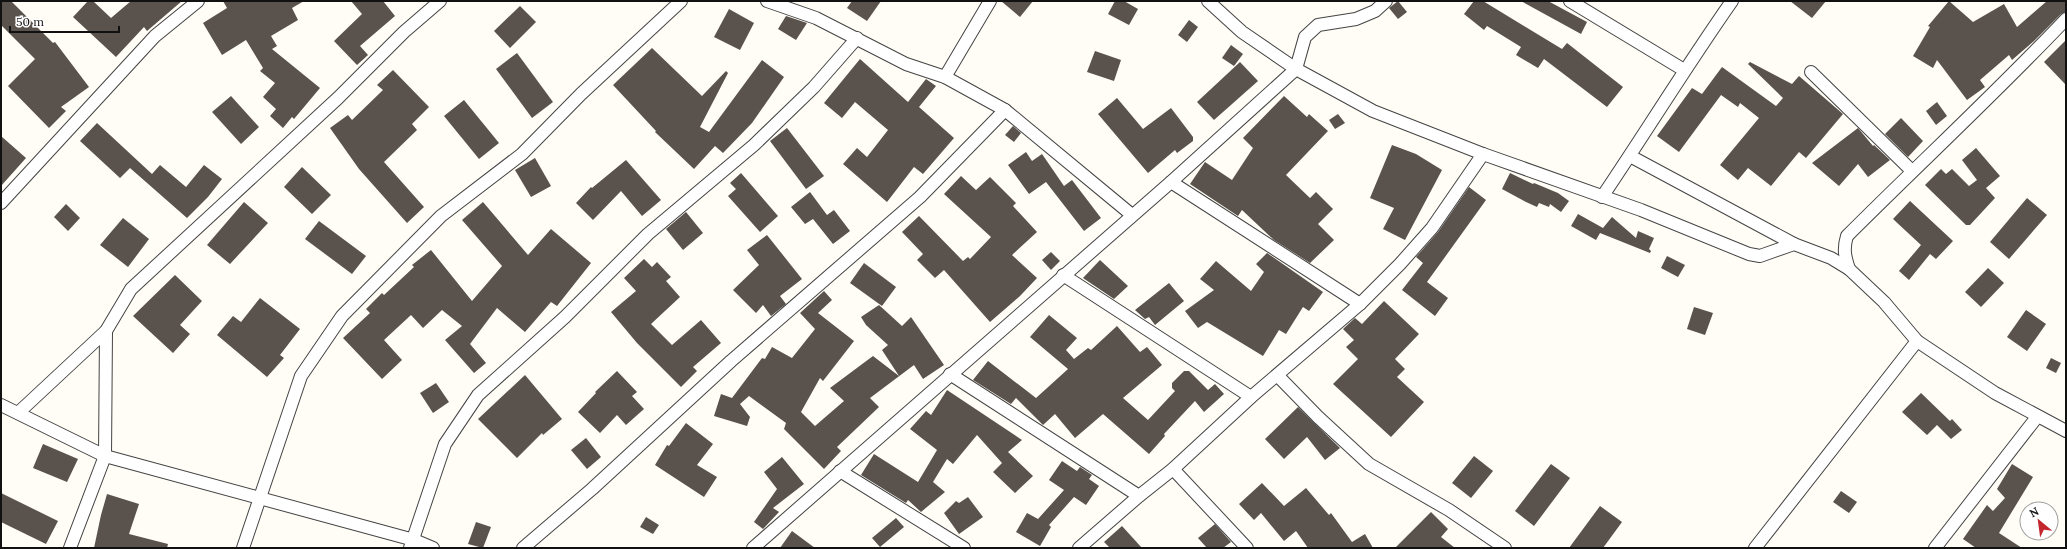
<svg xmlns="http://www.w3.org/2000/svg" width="2067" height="549" font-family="Lora,serif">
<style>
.building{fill:#5a524d}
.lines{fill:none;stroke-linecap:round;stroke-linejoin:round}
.street-casing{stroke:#444;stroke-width:14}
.street{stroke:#fff;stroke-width:12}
</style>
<rect width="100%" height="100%" fill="#fffdf5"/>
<g class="building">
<polygon points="1,1 11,1 53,43 55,42 89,87 61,107 66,111 49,128 8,86 35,59 1,25"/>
<polygon points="88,1 93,1 111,18 131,1 182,1 147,31 144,27 116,57 73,17"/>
<polygon points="223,1 304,1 292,8 298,20 271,36 277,46 272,49 320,88 294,119 292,117 283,128 270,116 276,109 263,97 275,83 260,71 263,68 246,40 222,55 203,23 227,8"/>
<polygon points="351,1 383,1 395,16 360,46 368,55 357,65 334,41 362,14"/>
<polygon points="852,1 881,1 867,21 847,8"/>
<polygon points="1001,1 1033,1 1020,17"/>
<polygon points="1115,1 1124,1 1138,9 1129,25 1108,14"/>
<polygon points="1398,1 1407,12 1398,19 1389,8"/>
<polygon points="1474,1 1483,1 1562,49 1567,43 1623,87 1607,107 1544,59 1538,68 1516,55 1521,47 1487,26 1484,30 1464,14"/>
<polygon points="1521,1 1548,1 1587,22 1581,34"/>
<polygon points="1790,1 1826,1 1812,18"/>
<polygon points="1949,1 1973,22 2004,4 2017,27 2047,1 2066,1 2066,12 2061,14 2034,41 2012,60 2009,55 1980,80 1985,87 1967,100 1937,60 1933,68 1913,56 1930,27 1928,26"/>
<polygon points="520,6 536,22 510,48 494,31"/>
<polygon points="729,9 754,23 740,50 714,37"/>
<polygon points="786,16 807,23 796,40 778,29"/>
<polygon points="1189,20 1198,27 1187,42 1178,35"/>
<polygon points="2066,40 2066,85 2044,62"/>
<polygon points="1231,45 1243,54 1234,66 1222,58"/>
<polygon points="652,48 702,96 726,71 728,73 700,127 709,132 762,60 784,77 752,123 723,153 715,146 694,169 655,132 656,131 613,85"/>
<polygon points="1095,51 1121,60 1114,81 1087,72"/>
<polygon points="517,53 553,102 532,118 496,69"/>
<polygon points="860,59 908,102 926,79 936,86 919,107 954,138 923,174 914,167 887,202 843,164 857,148 867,157 888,130 855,102 842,118 824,103"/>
<polygon points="1240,62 1258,81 1214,120 1197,102"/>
<polygon points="1750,62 1792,84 1799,76 1843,114 1806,158 1799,152 1771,186 1748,168 1738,180 1720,165 1759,118 1740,103 1738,107 1721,95 1679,152 1657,136 1692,88 1702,94 1722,67 1776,106 1783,98 1748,64"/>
<polygon points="393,70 429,107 412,124 417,130 384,162 424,207 407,223 359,169 330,128 348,115 352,120 383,90 377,85"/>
<polygon points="231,96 259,127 241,144 212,112"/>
<polygon points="1284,96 1307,117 1309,114 1328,131 1286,175 1310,198 1316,192 1333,209 1318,224 1334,240 1310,263 1274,240 1242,210 1238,216 1190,184 1205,162 1232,180 1253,148 1243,138"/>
<polygon points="1117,98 1143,129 1171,108 1193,137 1193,141 1177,153 1175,150 1148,173 1098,114"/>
<polygon points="464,100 499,143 479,159 444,116"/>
<polygon points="1937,102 1947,116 1936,125 1926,111"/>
<polygon points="1338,114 1345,123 1335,129 1329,120"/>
<polygon points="1901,118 1923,141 1908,157 1885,134"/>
<polygon points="97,123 152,174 160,165 186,187 204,165 222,179 208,197 187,218 130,168 120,178 80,141"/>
<polygon points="1013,126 1021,133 1014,142 1005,135"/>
<polygon points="787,128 824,176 806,189 770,141"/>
<polygon points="1858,128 1873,146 1874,145 1890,160 1868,177 1858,164 1839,186 1812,163"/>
<polygon points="1,136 26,158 1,186"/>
<polygon points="1392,145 1416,154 1442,170 1405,240 1383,229 1394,208 1370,198"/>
<polygon points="1976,148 2000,176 1986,188 1995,198 1970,225 1966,225 1925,185 1941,169 1946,174 1952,169 1969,186 1977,180 1962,160"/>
<polygon points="1026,152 1032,161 1042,154 1064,186 1072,180 1101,218 1084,231 1046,182 1029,194 1008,165"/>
<polygon points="535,158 551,186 531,197 515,170"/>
<polygon points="626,160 661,200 642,216 621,191 593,220 576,203 591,187 592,188"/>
<polygon points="302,167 331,195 312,214 284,187"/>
<polygon points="741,173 778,216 760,232 728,196 736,189 730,183"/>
<polygon points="1510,173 1533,184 1534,183 1558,193 1569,201 1561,212 1550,204 1549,207 1539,203 1537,207 1526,202 1502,189"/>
<polygon points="961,176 976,190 990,177 1016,203 1013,206 1037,232 1012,255 1037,278 1020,296 990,322 944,270 935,278 917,260 923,254 902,232 919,216 963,261 968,257 970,259 991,237 944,194"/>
<polygon points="1469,187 1486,200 1427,282 1448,298 1435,316 1402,290 1423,263 1416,257 1438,232"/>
<polygon points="810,192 827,215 834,210 850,231 833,244 813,219 805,224 791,207"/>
<polygon points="2027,198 2047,215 2009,259 1990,242"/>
<polygon points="1910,201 1953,241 1936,259 1930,254 1909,280 1899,271 1921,245 1893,219"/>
<polygon points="244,202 268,223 230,264 207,245"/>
<polygon points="483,202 528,255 551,229 591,263 557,306 551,302 525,332 497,308 470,344 486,363 474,373 445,340 462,326 442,310 423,328 411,315 384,340 402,360 382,379 343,338 370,313 366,309 382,293 384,295 414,267 412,265 431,250 472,301 502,266 462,220"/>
<polygon points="66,204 80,218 68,231 54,217"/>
<polygon points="686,212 703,233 683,250 666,229"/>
<polygon points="1578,214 1603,228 1612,217 1636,238 1638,231 1654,238 1649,249 1651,251 1650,253 1600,233 1596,240 1571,226"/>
<polygon points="123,218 149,239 128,267 100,245"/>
<polygon points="319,221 366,256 352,274 305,239"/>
<polygon points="767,235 802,279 780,296 786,304 771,316 763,305 756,313 733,290 759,265 747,250"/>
<polygon points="1051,252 1060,261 1051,270 1042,260"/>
<polygon points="1267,253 1323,292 1309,311 1303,307 1286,334 1279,330 1263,356 1207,322 1198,328 1185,311 1214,290 1200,279 1216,261 1251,291 1264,272 1256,264"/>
<polygon points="1667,256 1685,265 1678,277 1661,268"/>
<polygon points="644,259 652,267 657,262 671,277 666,281 680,297 651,324 672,345 701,320 721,343 693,367 697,371 681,387 637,343 611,312 636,291 624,278"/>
<polygon points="1100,260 1128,286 1114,299 1083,278"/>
<polygon points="864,263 896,287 882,306 850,283"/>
<polygon points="1988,268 2004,283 1981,307 1965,292"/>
<polygon points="175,275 202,301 180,325 190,334 173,353 133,316"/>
<polygon points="1169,283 1184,301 1155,325 1149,317 1145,319 1135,310"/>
<polygon points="824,291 832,300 818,313 854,341 823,381 820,378 801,412 815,426 844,401 830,388 873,356 899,376 882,350 888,345 866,325 861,317 879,305 902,326 911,317 944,365 923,379 914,365 870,398 879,407 837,447 841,451 824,469 784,429 786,423 749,396 740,404 750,417 747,426 714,416 721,394 732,398 762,358 765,359 772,347 792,358 815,329 800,313"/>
<polygon points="260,298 300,329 280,355 284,358 267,377 217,335 233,316 241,322"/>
<polygon points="1384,301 1419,334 1395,359 1405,369 1397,377 1424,402 1391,437 1333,384 1358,359 1346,347 1354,340 1343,329 1355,318 1362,324"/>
<polygon points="1694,307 1713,313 1705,335 1687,329"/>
<polygon points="2026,310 2046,324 2027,351 2007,337"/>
<polygon points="1049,315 1077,338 1066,350 1074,359 1088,348 1091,350 1117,326 1140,352 1147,347 1162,365 1123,398 1148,420 1175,391 1172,388 1172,383 1184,371 1189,371 1208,390 1215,384 1224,394 1204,412 1195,401 1164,434 1165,436 1149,454 1103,414 1075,438 1055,414 1043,425 1016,398 1011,404 973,380 988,361 1036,398 1068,369 1030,337"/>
<polygon points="2051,358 2061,363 2056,373 2046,368"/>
<polygon points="617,371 637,392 632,396 644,409 626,425 617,415 600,433 578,412 596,393 595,392"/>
<polygon points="525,375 562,419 543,435 542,433 517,458 478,419"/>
<polygon points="436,383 449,402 433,413 420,393"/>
<polygon points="947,390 1022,440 1008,452 1033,476 1015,493 993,472 1002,463 977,435 953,464 947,459 933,482 945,492 921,512 908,500 906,503 861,475 874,454 918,482 937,450 910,429 926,411 931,415"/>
<polygon points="1921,393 1950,421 1952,419 1962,430 1951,439 1937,425 1927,435 1902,412"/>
<polygon points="1298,407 1340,448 1325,460 1307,437 1284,459 1265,439"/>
<polygon points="686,423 713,444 697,465 717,477 704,497 655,465 667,445 669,446"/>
<polygon points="586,438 601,457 587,469 571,450"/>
<polygon points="43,444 78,459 67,482 33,468"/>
<polygon points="1474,456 1493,471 1471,498 1452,483"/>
<polygon points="782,457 804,484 773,508 779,512 763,529 754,522 777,489 764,472"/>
<polygon points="1062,461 1077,471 1080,467 1092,475 1089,479 1099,486 1086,505 1074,497 1049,525 1051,527 1040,546 1016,532 1027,513 1038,519 1064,490 1049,480"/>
<polygon points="1551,464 1570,478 1534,526 1515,511"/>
<polygon points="2012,464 2033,477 1999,533 2022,548 1976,548 1963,539 1987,505 1993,511 2005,498 1997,489"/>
<polygon points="1262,483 1284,506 1306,488 1329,515 1331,513 1352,542 1365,534 1373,548 1308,548 1296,531 1284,541 1261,513 1254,520 1239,504"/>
<polygon points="1841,491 1857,502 1849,513 1833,502"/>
<polygon points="1,493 58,521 46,544 1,522"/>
<polygon points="107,494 139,504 129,534 168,544 167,548 94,548 101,515"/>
<polygon points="968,497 983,517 959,534 944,513 956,501 959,503"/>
<polygon points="1600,506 1622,522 1603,548 1569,548"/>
<polygon points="1431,512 1448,529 1441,537 1455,548 1395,548"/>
<polygon points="646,517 659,525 653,534 640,527"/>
<polygon points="896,518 904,527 880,547 872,538"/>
<polygon points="476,522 491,527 483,548 468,544"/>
<polygon points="1215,524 1231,542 1223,548 1207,548 1198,538"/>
<polygon points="1122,526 1142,548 1110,548 1104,542"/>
<polygon points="792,531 815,548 780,548"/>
</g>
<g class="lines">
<defs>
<g id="street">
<polyline points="767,1 816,18 906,64 945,77 1005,110"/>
<polyline points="1208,1 1242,32 1296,69 1373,111 1483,154 1641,210 1749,254 1760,256 1794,244 1831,258 1849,269 1884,302 1917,341 1995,393 2066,431"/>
<polyline points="1570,1 1684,70"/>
<polyline points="1811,72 1912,171"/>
<polyline points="945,77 990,1"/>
<polyline points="1630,156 1794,244"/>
<polyline points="1171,182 1360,304"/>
<path d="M1602,197C1646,132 1687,65 1732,1"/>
<polyline points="1,203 155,36 198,1"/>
<path d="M1849,269C1845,257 1843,249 1847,236C1920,163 1995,94 2066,19"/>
<polyline points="1063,275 1251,397"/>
<polyline points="950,374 1139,496"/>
<polyline points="1278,376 1318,417 1369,464 1449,510 1505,548"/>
<polyline points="1,405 105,456 414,540 433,548"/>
<polyline points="18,413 106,331 131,289 338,98 404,32 440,1"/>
<polyline points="1173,469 1247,548"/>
<polyline points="840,471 964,548"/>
<polyline points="70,548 105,456 106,331"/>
<polyline points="243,548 301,376 342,316 441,216 522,154 581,94 681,1"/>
<polyline points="410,548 445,444 478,395 565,317 648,234 754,145 814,87 857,38"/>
<polyline points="523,548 592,489 731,361 920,197 1005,110 1132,215"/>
<polyline points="753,548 1171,182 1296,69 1305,37 1318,25 1356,19 1375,11 1386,1"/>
<polyline points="1079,548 1139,496 1173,469 1251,397 1360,304 1400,264 1432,228 1483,154"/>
<polyline points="1755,548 1917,341"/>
<polyline points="1935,548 2037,417"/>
</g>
</defs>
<use href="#street" class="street-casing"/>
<use href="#street" class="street"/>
</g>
<rect width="2067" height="549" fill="none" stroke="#111111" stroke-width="4"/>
<g transform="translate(2039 521) rotate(331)"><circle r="19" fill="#ffffff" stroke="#a0a0a0"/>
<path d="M0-3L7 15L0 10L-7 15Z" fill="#c4262e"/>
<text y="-6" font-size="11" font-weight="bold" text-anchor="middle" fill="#111111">N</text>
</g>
<path d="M10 26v6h109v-6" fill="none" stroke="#111111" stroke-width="2"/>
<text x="16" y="26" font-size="12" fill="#111111" stroke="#ffffff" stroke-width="3" paint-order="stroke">50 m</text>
</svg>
